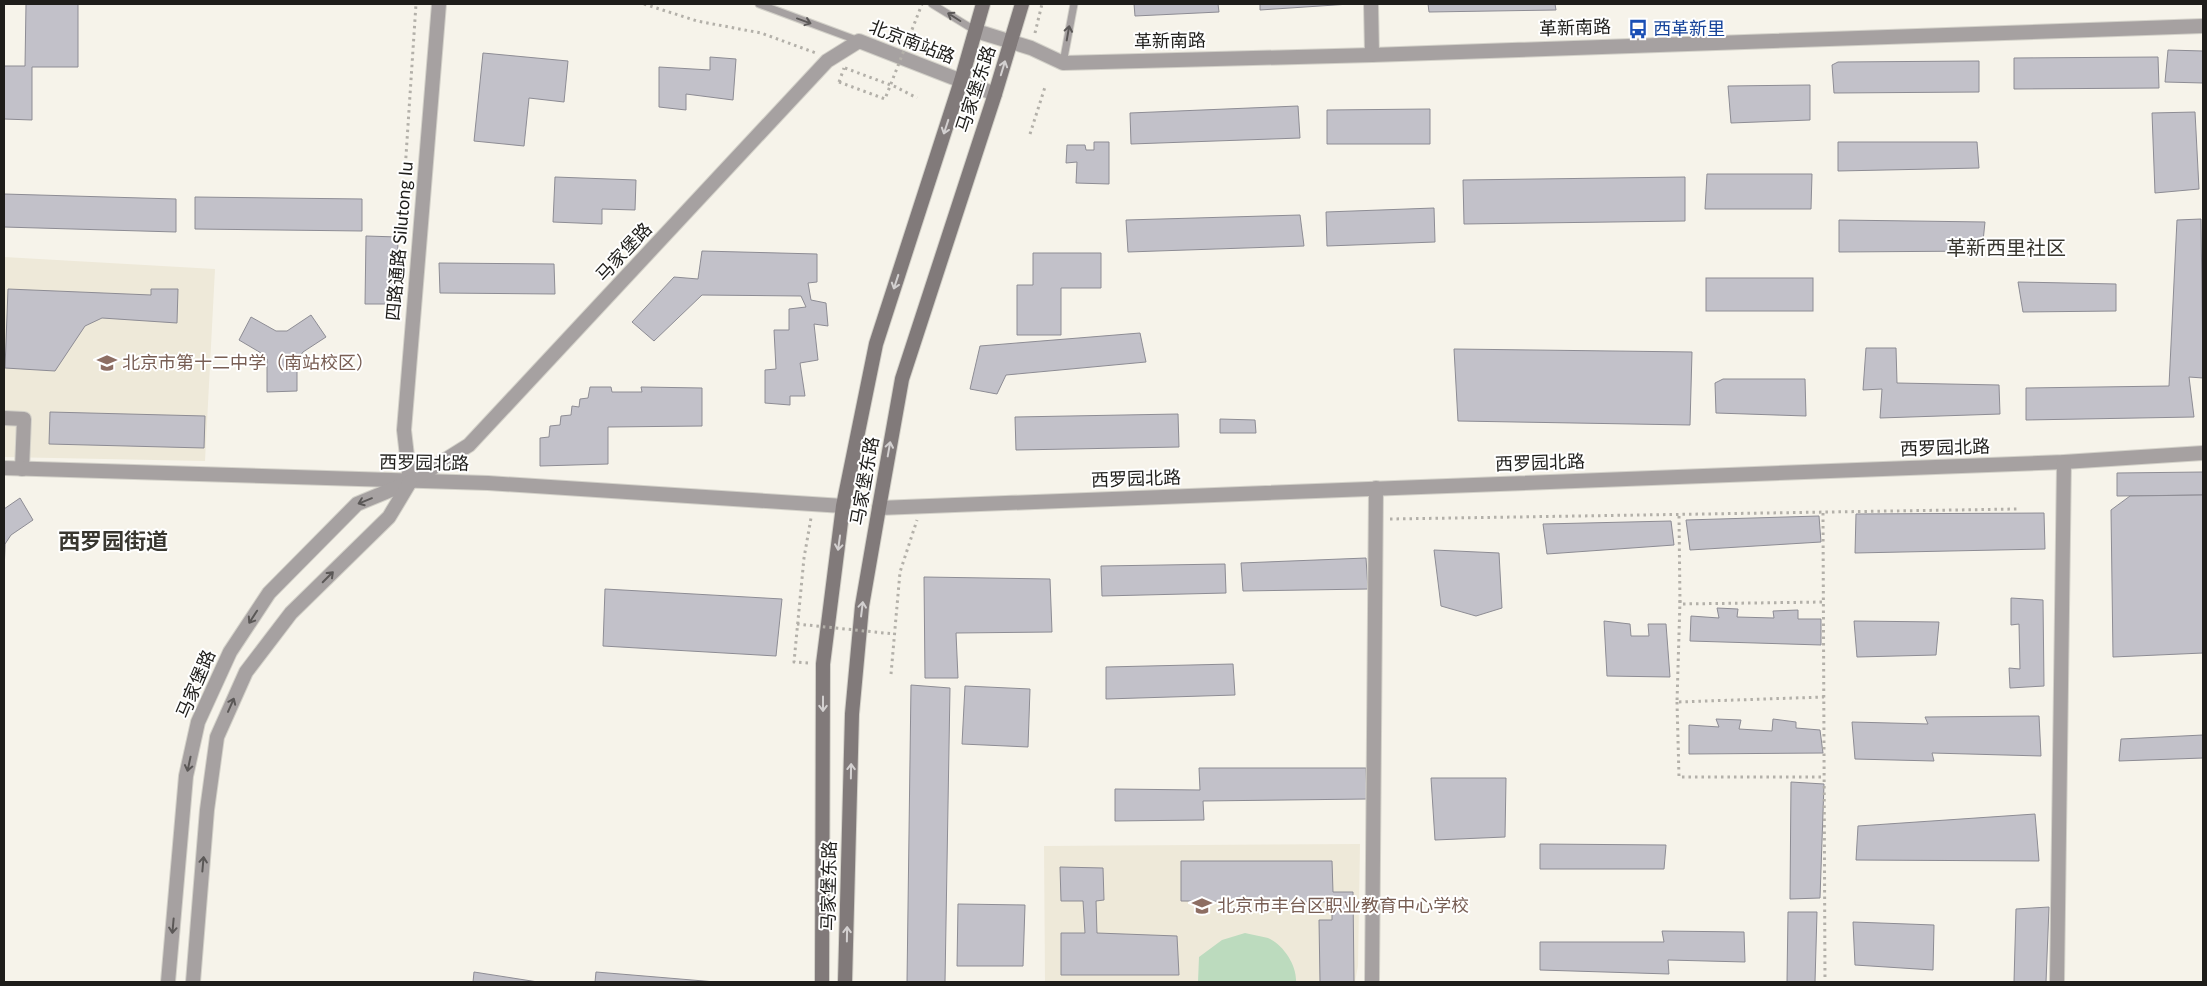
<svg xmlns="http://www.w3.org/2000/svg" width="2207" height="986" viewBox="0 0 2207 986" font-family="Lato,'Noto Sans SC',sans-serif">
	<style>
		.built { fill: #eee9d9 }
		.pitch { fill: #bcdbbe }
		.building { fill: #c2c1c9; stroke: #8d8c94 }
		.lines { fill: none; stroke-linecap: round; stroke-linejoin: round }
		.service-casing { stroke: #d3d1c9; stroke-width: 9 }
		.minor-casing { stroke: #d3d1c9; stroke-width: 16 }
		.tertiary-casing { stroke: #d3d1c9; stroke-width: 16 }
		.secondary-casing { stroke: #d3d1c9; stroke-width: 16 }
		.path { stroke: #b3b0a9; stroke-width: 3; stroke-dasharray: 2.5 4; stroke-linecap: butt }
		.service { stroke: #a6a1a1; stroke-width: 7 }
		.minor { stroke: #a6a1a1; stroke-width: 14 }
		.tertiary { stroke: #a6a1a1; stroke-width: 14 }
		.secondary { stroke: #817a7a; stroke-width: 14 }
		.path-bridge { stroke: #b3b0a9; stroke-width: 3; stroke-dasharray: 2.5 4; stroke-linecap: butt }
		.oneway { stroke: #5b5857 }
		.oneway2 { stroke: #d3d0d0 }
		.labels { text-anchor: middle; stroke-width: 4; stroke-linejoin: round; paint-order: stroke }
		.street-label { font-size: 18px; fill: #1e1d1a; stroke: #fff }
		.transit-label { font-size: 18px; fill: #164399; stroke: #fff; text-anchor: start }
		.education-label { font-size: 18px; fill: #785e54; stroke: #fff; text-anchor: start }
		.quarter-label { font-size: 20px; fill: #393730; stroke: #fff }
		.district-label { font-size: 22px; font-weight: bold; fill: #393730; stroke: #fff }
	</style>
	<rect width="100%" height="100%" fill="#f6f3ea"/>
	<g class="built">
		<path d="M4,257l211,12 -10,192 -201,-4z"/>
		<path d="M1360,844l-2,122 -3,16h-310l-1,-136z"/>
	</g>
	<path class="pitch" d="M1245,933c7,2 16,3 23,5 16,7 29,28 28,44h-98l1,-25 23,-17z"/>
	<g class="building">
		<path d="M26,4h52v63h-46v53l-28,-1v-53h21z"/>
		<path d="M1134,4h84l1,8 -84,4z"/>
		<path d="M1260,4h90l-90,6z"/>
		<path d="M1428,4h127l1,6 -127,2z"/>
		<path d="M2168,50l35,1v32l-38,-1z"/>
		<path d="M483,53l85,8 -4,41 -35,-4 -5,48 -50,-5z"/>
		<path d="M710,57l26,2 -3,41 -47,-6v16l-27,-3v-40l51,3z"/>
		<path d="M2158,57l1,31 -145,1v-31z"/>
		<path d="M1979,61v31l-145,1 -2,-28 6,-3z"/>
		<path d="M1810,85v35l-79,3 -3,-37z"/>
		<path d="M1298,106l2,32 -169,6 -1,-31z"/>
		<path d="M1430,109v35h-103v-34z"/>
		<path d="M2195,112l4,77 -44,4 -3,-80z"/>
		<path d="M1094,142h15v42l-33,-1 1,-21 -11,1 1,-18h18l1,5h8z"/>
		<path d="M1838,142h139l2,26 -141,3z"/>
		<path d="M1707,174h105l-1,35h-106z"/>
		<path d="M555,177l81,3 -1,30 -33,-1v15l-49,-2z"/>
		<path d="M1685,177v44l-221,3 -1,-44z"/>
		<path d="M4,194l172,5v33l-172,-5z"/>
		<path d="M195,197l167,2v32l-167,-2z"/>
		<path d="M1434,208l1,34 -108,4 -1,-34z"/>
		<path d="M1300,215l4,31 -176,6 -2,-32z"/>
		<path d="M2201,219l2,159 -14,-1 5,40 -168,3v-32l143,-2 8,-166z"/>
		<path d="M1839,220l146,2 -3,29 -143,1z"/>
		<path d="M366,236l32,1 -1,67h-32z"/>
		<path d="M702,251l115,3v28l-9,1 3,17 15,3 2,23 -14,-2 4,36 -18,3 5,33h-15v9l-25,-2v-33l11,-1 -2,-39h15v-21l17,-2 -5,-11 -99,-1 -48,46 -22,-19 42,-45 24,2z"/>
		<path d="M1033,253h68v35h-40v47h-44v-50h16z"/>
		<path d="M439,263l115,1 1,30 -115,-1z"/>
		<rect x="1706" y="278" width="107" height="33"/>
		<path d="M2018,282l98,2v27l-93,1z"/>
		<path d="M8,289l143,6v-6h27l-1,34 -75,-5 -17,8 -30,45 -50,-3z"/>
		<path d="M311,315l15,22 -23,15 -6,8v31l-30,1v-33l-6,-6 -22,-13 12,-23 25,14h11z"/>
		<path d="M1140,333l6,29 -140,13 -9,19 -27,-5 10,-43z"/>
		<path d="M1866,348h30l1,35 102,2 1,29 -120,4 2,-29 -19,1z"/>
		<path d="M1454,349l238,3 -2,73 -232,-4z"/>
		<path d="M1723,379h82l1,37 -90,-3 -1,-30z"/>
		<path d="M590,387h21l1,5h30l-1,-5 61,1v38l-94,1v37l-68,2v-28l9,-1 1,-11 10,-1 1,-9 10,-1 1,-9 7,1 1,-8 8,-1z"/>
		<path d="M50,412l155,4 -1,32 -155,-4z"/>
		<path d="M1178,414l1,33 -163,3 -1,-33z"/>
		<path d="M1220,419l35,1 1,13h-36z"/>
		<path d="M2203,472v23l-86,1v-23z"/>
		<path d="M2203,495v158l-90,4 -2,-147 19,-14z"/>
		<path d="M20,498l13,22 -22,15 -6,9 -1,31v-66z"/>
		<path d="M2044,513l1,36 -190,4 1,-39z"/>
		<path d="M1819,516l2,26 -131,8 -4,-30z"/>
		<path d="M1671,521l3,24 -127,9 -4,-30z"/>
		<path d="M1434,550l65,3 3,55 -26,8 -35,-10z"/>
		<path d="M1366,558l2,31 -125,2 -2,-28z"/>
		<path d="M1225,564l1,29 -124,3 -1,-30z"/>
		<path d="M924,577l126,2 2,53 -96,1 2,45h-33z"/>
		<path d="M605,589l177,10 -6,57 -173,-10z"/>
		<path d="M2011,598l32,2 1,86 -34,2 -1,-20 11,1 -1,-45 -8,1z"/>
		<path d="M1717,608l21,1 -1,8 37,1 -1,-7 25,-1v9h23v26l-131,-4 1,-25 28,2z"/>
		<path d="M1604,621l26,3 1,12h18l-1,-12h18l4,53 -63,-1z"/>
		<path d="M1854,621l85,1 -3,33 -79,2z"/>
		<path d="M1233,664l2,31 -129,4v-32z"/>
		<path d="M911,685l39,3 -5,294h-38z"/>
		<path d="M965,686l65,3 -2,58 -66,-3z"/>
		<path d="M2039,716l2,40 -109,-3 2,8 -79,-2 -3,-37 76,2 -3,-7z"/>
		<path d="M1716,719l25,1 -2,9 33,2 1,-12 23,3v6l24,2 3,23 -134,1v-29l30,2z"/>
		<path d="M2203,735v23l-84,3 2,-22z"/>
		<path d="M1199,768h167l1,31 -164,2 1,19 -89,1v-32l85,1z"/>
		<path d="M1431,778h75l-1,59 -70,3z"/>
		<path d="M1791,782l33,2 -4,114 -30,1z"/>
		<path d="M2035,814l4,47 -183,-1 2,-34z"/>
		<path d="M1540,844l126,1 -2,24h-124z"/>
		<path d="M1181,861h151l1,31h20l1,90h-34l-1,-62h13v-18l-151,-1z"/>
		<path d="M1060,867l43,1 1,32 -8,1 1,32 80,3 2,39h-118v-42h24l-2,-32h-22z"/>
		<path d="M958,904l67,1 -2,61h-66z"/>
		<path d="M2049,907l-3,75h-32l2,-73z"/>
		<path d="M1788,912h29l-2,70h-28z"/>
		<path d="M1853,922l81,3 -1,45 -78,-5z"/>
		<path d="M1662,931l82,1 1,30 -77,-2 1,14 -129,-4v-28h124z"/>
		<path d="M474,972l64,10h-65z"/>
		<path d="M596,972l120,10h-121z"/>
	</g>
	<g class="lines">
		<defs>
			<g id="service">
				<path d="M759,4l100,37"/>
				<path d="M932,4l44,27"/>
				<path d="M1063,63l11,-59"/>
			</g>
			<g id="minor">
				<path d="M1371,4l1,51"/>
				<path d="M4,418l20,1 -2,50"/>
				<path d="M4,468l484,15 355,23"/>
				<path d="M410,482l-6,-52 35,-426"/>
				<path d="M879,508l1185,-46 139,-9"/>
				<path d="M1372,982l4,-494"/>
				<path d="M2057,982l7,-520"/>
			</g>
			<g id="tertiary">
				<path d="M976,31l55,17 32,15 309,-8 831,-29"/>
				<path d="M168,982l18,-206 12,-54 32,-70 39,-59 88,-89 53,-22 59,-37 358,-384 32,-20 136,53"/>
				<path d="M193,982l14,-172 10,-73 29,-65 45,-59 98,-96 21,-35"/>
			</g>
			<g id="secondary">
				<path d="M822,982l1,-318 20,-158 33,-162 85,-263 22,-77"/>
				<path d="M845,982l7,-268 10,-108 17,-98 23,-129 93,-285 27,-90"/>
			</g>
		</defs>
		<use href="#service" class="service-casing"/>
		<use href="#minor" class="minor-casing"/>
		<use href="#tertiary" class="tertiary-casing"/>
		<use href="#secondary" class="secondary-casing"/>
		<g class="path">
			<path d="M644,4l53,17 64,12 55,20"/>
			<path d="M1035,33l7,-29"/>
			<path d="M845,68l51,19 21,11"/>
			<path d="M839,82l5,-14"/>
			<path d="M1030,134l15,-47"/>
			<path d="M405,171l11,-167"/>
			<path d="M1823,513l2,469"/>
			<path d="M1679,516l1,88 144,-2"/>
			<path d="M1390,519l627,-10"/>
			<path d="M1680,600l-3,102 147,-5"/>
			<path d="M808,663l-14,-1 10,-104 7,-40"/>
			<path d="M891,674l9,-102 17,-52"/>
			<path d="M1677,702l2,75h145"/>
		</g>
		<use href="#service" class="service"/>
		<use href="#minor" class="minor"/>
		<use href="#tertiary" class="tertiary"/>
		<use href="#secondary" class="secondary"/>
		<g class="path-bridge">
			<path d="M839,82l46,17 37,-95"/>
			<path d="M797,624l97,10"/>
		</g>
	</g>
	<defs><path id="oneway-shaft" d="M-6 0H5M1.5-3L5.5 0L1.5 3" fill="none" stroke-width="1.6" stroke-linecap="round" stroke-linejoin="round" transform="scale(1.25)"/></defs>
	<g class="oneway">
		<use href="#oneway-shaft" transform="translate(954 17) rotate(-148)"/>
		<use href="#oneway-shaft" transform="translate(804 21) rotate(20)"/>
		<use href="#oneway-shaft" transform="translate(1068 33) rotate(-80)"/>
		<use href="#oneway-shaft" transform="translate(365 501) rotate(158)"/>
		<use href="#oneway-shaft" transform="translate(328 577) rotate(-45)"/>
		<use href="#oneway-shaft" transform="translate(253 617) rotate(123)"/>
		<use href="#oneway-shaft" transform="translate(231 705) rotate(-66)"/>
		<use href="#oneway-shaft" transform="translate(189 764) rotate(102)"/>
		<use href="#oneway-shaft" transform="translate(203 864) rotate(-85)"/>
		<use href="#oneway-shaft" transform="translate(173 926) rotate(95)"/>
	</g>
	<g class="oneway2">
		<use href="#oneway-shaft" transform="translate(1003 68) rotate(-73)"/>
		<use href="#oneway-shaft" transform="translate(946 127) rotate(108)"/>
		<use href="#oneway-shaft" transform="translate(896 282) rotate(108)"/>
		<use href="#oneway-shaft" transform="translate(889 449) rotate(-80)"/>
		<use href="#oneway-shaft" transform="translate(839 543) rotate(98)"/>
		<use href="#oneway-shaft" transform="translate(862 609) rotate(-83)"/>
		<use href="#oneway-shaft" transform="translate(823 704) rotate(90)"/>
		<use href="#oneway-shaft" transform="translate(851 771) rotate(-89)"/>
		<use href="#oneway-shaft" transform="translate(847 934) rotate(-89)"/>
	</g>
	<defs>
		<symbol id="bus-bare" viewBox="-9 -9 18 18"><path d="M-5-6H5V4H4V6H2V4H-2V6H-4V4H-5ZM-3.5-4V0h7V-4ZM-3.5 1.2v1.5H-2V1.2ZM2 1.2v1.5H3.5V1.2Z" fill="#1a4fb4" stroke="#fff" stroke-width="2.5" paint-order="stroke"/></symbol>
		<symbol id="school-bare" viewBox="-9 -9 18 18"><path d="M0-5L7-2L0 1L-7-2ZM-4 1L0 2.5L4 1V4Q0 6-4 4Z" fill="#8d6e63" stroke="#fff" stroke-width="2.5" paint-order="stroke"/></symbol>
	</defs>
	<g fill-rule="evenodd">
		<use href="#bus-bare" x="1624" y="15" width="28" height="28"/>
		<use href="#school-bare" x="93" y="349" width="28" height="28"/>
		<use href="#school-bare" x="1188" y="892" width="28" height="28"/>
	</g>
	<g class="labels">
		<g class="street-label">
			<text transform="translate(1575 28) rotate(-2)" y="6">革新南路</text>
			<text transform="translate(1170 41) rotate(-1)" y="6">革新南路</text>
			<text transform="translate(912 42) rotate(21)" y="6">北京南站路</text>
			<text transform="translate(976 89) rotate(-72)" y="6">马家堡东路</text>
			<text transform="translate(400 241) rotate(-85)" y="6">四路通路 Silutong lu</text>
			<text transform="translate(624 252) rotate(-47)" y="6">马家堡路</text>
			<text transform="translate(1945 448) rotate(-2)" y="6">西罗园北路</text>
			<text transform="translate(424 463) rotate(1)" y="6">西罗园北路</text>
			<text transform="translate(1540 463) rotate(-2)" y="6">西罗园北路</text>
			<text transform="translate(1136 479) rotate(-2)" y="6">西罗园北路</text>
			<text transform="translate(865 481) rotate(-80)" y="6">马家堡东路</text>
			<text transform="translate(196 684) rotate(-67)" y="6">马家堡路</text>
			<text transform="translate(829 886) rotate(-89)" y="6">马家堡东路</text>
		</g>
		<g class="transit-label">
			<text x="1653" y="35">西革新里</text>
		</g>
		<g class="education-label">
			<text x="122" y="369">北京市第十二中学（南站校区）</text>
			<text x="1217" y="912">北京市丰台区职业教育中心学校</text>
		</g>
		<g class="quarter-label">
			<text x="2006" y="255">革新西里社区</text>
		</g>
		<g class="district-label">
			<text x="113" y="549">西罗园街道</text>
		</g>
	</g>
	<rect width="2207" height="986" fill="none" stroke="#1e1d1a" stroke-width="10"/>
</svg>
